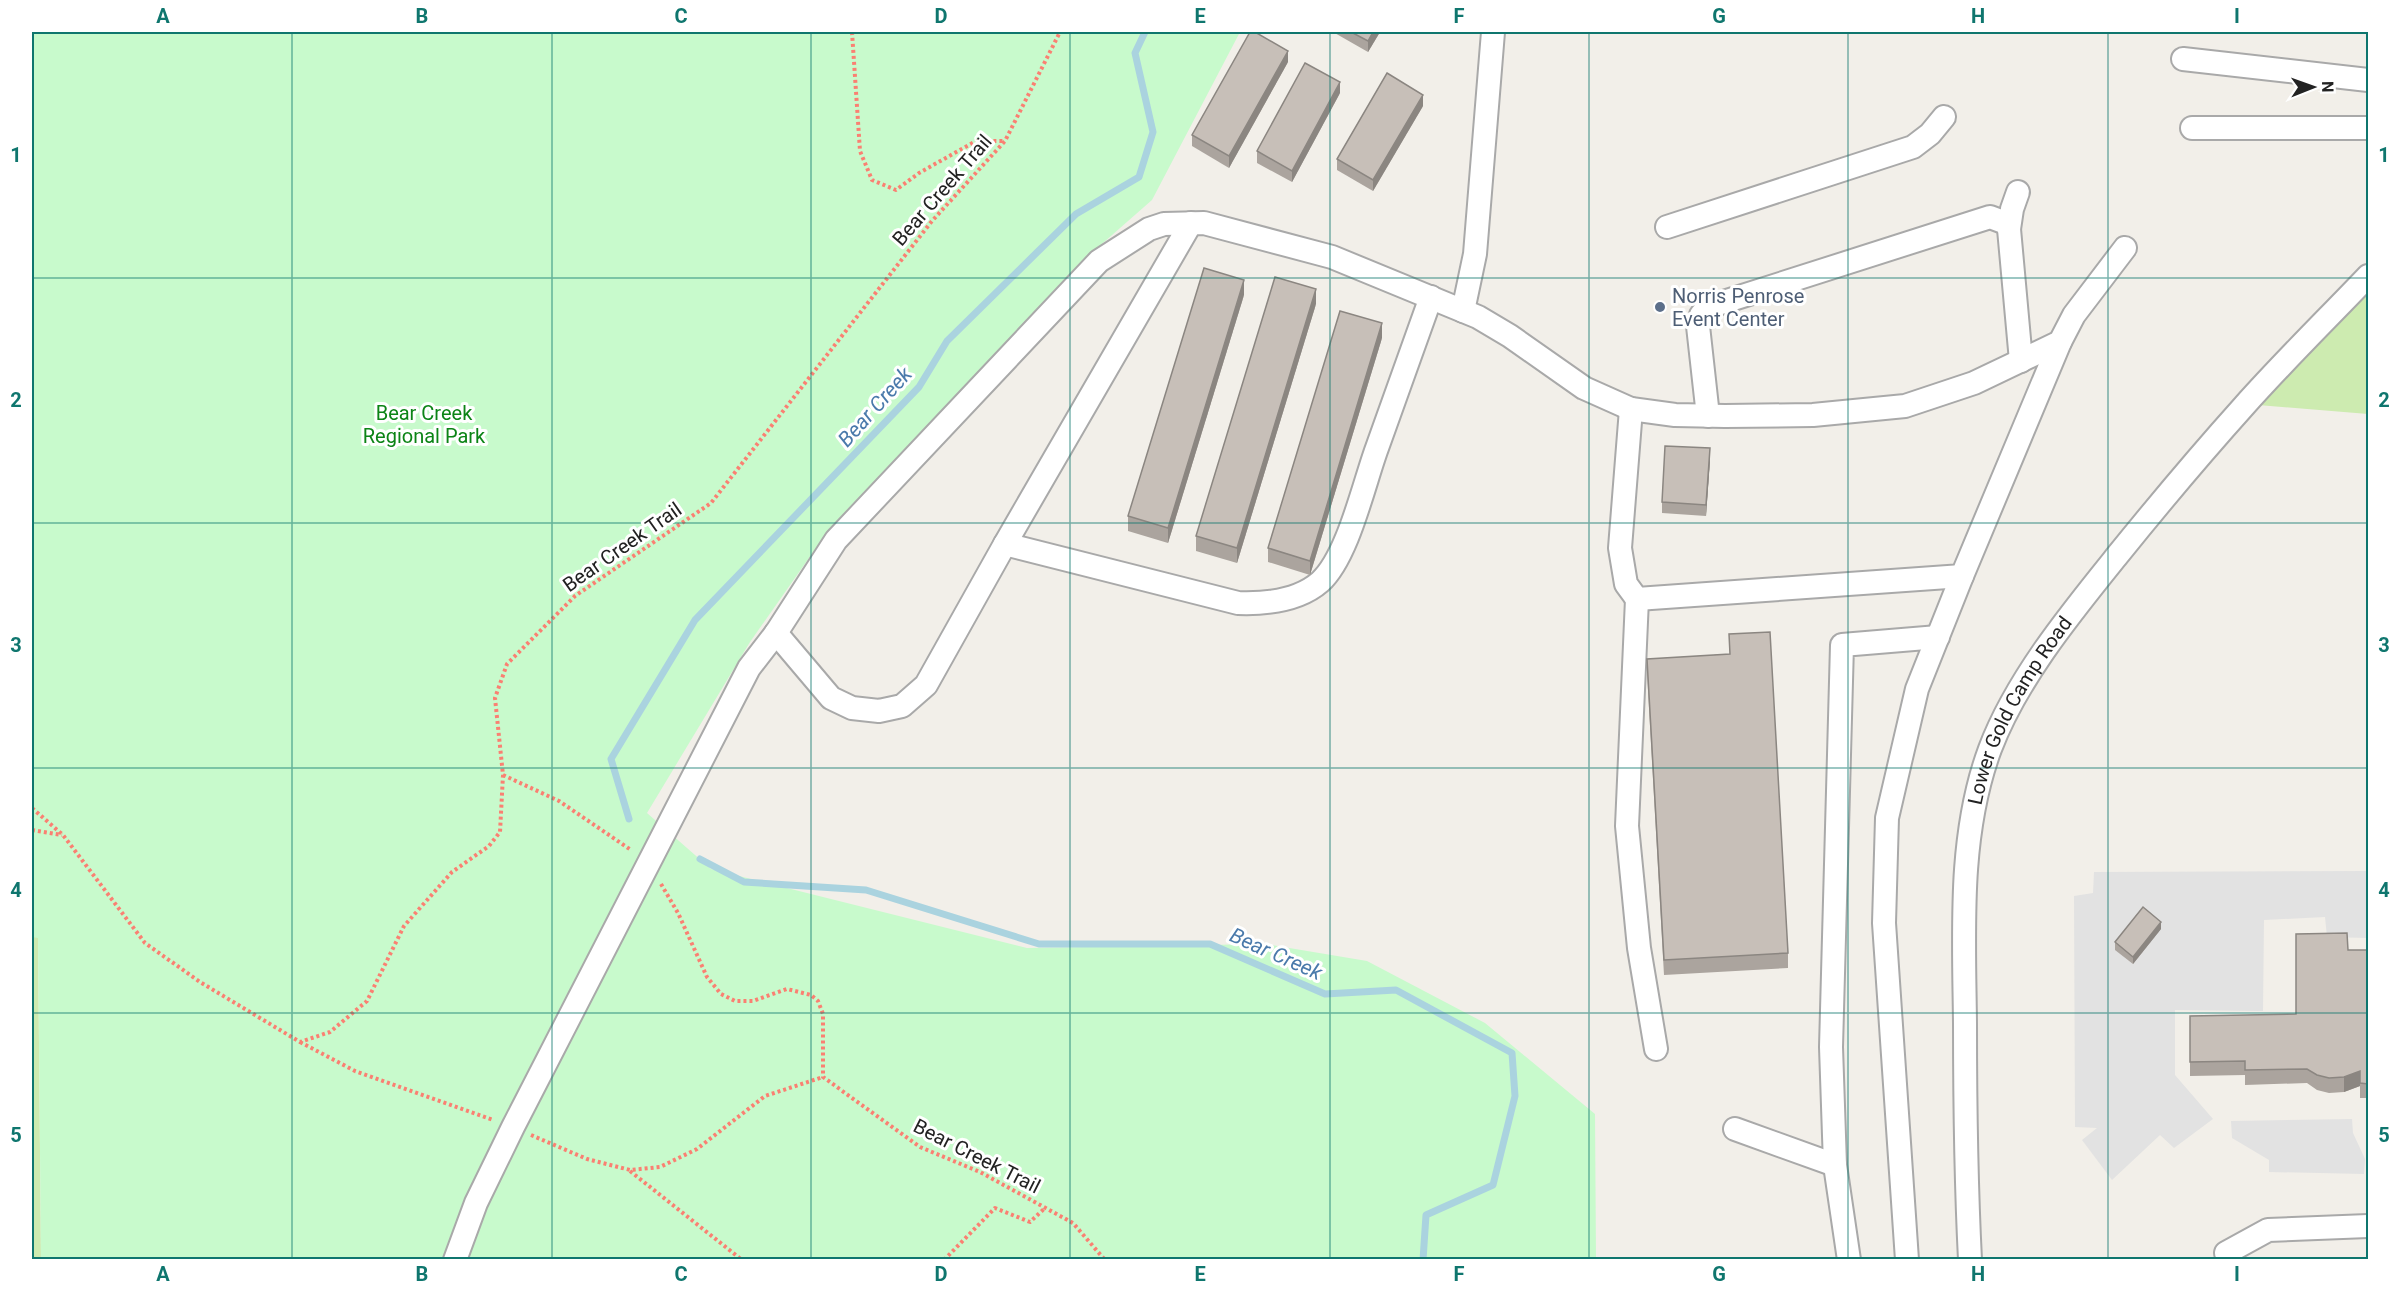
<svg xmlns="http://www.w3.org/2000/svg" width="2400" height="1291" viewBox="0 0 2400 1291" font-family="Roboto,sans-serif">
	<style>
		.grass { fill: #cdebb0 }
		.park { fill: #c8facc }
		.parking { fill: #e2e2e2 }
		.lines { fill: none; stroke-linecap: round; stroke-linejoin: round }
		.stream { stroke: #aad3df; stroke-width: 7 }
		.minor-casing { stroke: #a9a9a9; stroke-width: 26 }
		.path { stroke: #fa8072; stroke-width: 4; stroke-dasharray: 3 3; stroke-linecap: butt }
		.minor { stroke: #fff; stroke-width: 22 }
		.wall { fill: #aba49e }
		.shaded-wall { fill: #8b8681 }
		.building { fill: #c7bfb8; stroke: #8b8681; stroke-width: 1.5 }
		.grid { fill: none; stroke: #0f766e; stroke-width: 1.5; stroke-opacity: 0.55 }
		.service-dot { fill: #5c6f8a; stroke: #fff; stroke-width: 2 }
		.labels { text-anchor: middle; stroke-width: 6; stroke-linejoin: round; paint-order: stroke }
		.street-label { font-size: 20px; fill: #222; stroke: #fff }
		.service-label { font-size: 20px; fill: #4e5e75; stroke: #fff; text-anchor: start }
		.park-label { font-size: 20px; fill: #0c8416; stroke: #fff }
		.water-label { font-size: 21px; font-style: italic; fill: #4a7aab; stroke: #fff }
		.neatline { fill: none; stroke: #0f766e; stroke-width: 2 }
		.grid-label { font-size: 20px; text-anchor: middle; font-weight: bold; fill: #0f766e }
	</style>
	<rect width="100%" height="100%" fill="#f2efe9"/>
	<g class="grass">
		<path d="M2368,276v138l-122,-10z"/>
		<path d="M32,937h6l3,323 -9,-1z"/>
	</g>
	<path class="park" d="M32,32h1208l-88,168 -73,64 -249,264 -80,114 -103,171 64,56 316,79 238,-4 102,17 118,62 110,91 1,145h-1555l-3,-321 -6,-1z"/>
	<g class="parking">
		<path d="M2368,871v67l-41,-1 -2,-20 -61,3 -1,91 -88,-1v65l38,44 -39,29 -14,-13 -48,45 -30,-40 15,-12 -22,-1 -1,-231 19,-3 1,-21z"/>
		<path d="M2352,1119l1,14 12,26 -1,15 -95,-2v-12l-37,-22 -1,-17z"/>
	</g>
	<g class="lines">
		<g class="stream">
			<path d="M629,819l-18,-60 84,-139 224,-233 28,-46 129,-127 63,-37 14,-45 -18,-79 10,-21"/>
			<path d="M700,859l44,23 122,8 173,54h171l115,50 71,-4 116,63 3,43 -22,89 -67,30 -3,45"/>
		</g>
		<defs>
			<g id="minor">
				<path d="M2183,59l185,21"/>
				<path d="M2192,128h176"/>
				<path d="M1191,223l-186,321 233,59c28,1 60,-2 82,-21 28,-25 44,-99 57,-134 18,-51 36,-101 54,-151"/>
				<path d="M1667,227l246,-80 17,-13 14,-17"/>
				<path d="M2009,229l3,-20 6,-17"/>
				<path d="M1463,311l12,-57 18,-222"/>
				<path d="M1631,409l-11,139 6,36 11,15 325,-23 98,-234"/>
				<path d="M1708,416l-10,-90 3,-11 7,-8 282,-90 16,6 3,6 12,132"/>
				<path d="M1637,599l-10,227 12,122 17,101"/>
				<path d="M776,633l55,65 21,10 27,3 23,-5 24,-21 79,-141"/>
				<path d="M1735,1129l100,36"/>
				<path d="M2226,1253l42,-23 100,-4"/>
				<path d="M455,1260l21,-57 37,-76 236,-459 27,-35 60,-93 263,-279 50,-32 15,-5 40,-1 128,34 146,60 32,19 74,52 47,21 44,6 50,1 88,-1 92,-9 69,-23 86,-41 14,-27 51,-67"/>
				<path d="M1849,1260l-14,-95 -4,-118 11,-402 96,-8"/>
				<path d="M1907,1260l-23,-337 3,-105 30,-129 45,-113"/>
				<path id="s1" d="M1970,1260c-4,-79 -5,-158 -5,-237 -1,-91 -7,-188 25,-274 26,-69 80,-135 126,-192 42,-52 84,-102 128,-151 40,-45 83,-87 124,-130"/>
			</g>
		</defs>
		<use href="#minor" class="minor-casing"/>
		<g class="path">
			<path d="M852,32l8,119 12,29 24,10 23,-17 57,-32h28"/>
			<path d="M503,775l56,26 72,49"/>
			<path d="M32,808l31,27 82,108 55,39 100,60 30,-10 37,-31 37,-75 48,-54 37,-26 11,-14 3,-57 -8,-77 12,-34 68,-68 136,-93 221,-282 73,-80 55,-109"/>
			<path d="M32,830l30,5"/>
			<path d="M661,884l17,29 29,64 14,17 14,7h18l34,-12 24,6 7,6 5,13v63l97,70 60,25 93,51 32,37"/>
			<path d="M300,1042l55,29 138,49"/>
			<path d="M531,1135l56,24 43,11 30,-3 37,-18 68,-53 58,-19"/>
			<path d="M630,1171l112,89"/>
			<path d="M944,1260l51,-52 35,14 15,-14"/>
		</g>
		<use href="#minor" class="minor"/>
	</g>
	<g class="wall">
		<path d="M1333,32h47l-12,20z"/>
		<path d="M1288,62l-59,106 -37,-22v-11z"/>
		<path d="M1340,93l-48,89 -35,-19v-12z"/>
		<path d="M1423,106l-50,85 -36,-21v-11z"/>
		<path d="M1244,295l-76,248 -40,-12v-15z"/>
		<path d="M1316,304l-79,259 -41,-12v-15z"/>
		<path d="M1382,338l-72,237 -42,-13v-14z"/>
		<path d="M1710,460l-4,56 -44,-3v-11z"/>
		<path d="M1729,634l59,319v15l-124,7 -17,-302v-14l83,-5z"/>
		<path d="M2161,929l-28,35 -18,-14v-8z"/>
		<path d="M2348,950h20v148h-8v-12l-16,6 -15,1 -12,-3 -10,-7 -62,2v-10l-55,1v-60l106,-2z"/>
	</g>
	<g class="shaded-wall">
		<path d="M1373,32h7l-12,20v-11z"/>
		<path d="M1288,51v11l-59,106v-12z"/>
		<path d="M1340,82v11l-48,89v-11z"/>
		<path d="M1423,95v11l-50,85v-11z"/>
		<path d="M1244,280v15l-76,248v-15z"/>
		<path d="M1316,289v15l-79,259v-15z"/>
		<path d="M1382,323v15l-72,237v-14z"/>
		<path d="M1710,448v12l-4,56v-11z"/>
		<path d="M2161,922v7l-28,35v-7z"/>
		<path d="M2360,1071v15l-16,6v-15z"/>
	</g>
	<g class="building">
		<path d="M1250,32h5l33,19 -59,105 -37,-21z"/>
		<path d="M1351,32h22l-5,9z"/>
		<path d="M1305,63l35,19 -48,89 -35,-20z"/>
		<path d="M1387,73l36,22 -50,85 -36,-21z"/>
		<path d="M1204,268l40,12 -76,248 -40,-12z"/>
		<path d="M1275,277l41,12 -79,259 -41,-12z"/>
		<path d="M1340,311l42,12 -72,238 -42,-13z"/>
		<path d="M1665,446l45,2 -4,57 -44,-3z"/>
		<path d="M1770,632l18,321 -124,7 -17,-301 83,-5 -1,-20z"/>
		<path d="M2143,907l18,15 -28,35 -18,-15z"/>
		<path d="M2347,933l1,17h20v134l-8,-1v-12l-16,6 -15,1 -12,-3 -10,-6 -62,1v-9l-55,1v-46l106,-2v-80z"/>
	</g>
	<path class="grid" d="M292,32v1228M552,32v1228M811,32v1228M1070,32v1228M1330,32v1228M1589,32v1228M1848,32v1228M2108,32v1228M32,278h2336M32,523h2336M32,768h2336M32,1013h2336"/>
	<circle class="service-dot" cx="1660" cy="307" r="6"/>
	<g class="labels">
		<g class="street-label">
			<text transform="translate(942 190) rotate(-49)" y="7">Bear Creek Trail</text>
			<text transform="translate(622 547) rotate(-35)" y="7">Bear Creek Trail</text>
			<text dy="7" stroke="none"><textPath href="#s1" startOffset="561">Lower Gold Camp Road</textPath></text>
			<text transform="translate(977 1156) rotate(27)" y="7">Bear Creek Trail</text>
		</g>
		<g class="service-label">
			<text x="1672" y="303">Norris Penrose<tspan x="1672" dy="23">Event Center</tspan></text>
		</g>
		<g class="park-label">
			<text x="424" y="420">Bear Creek<tspan x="424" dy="23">Regional Park</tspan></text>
		</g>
		<g class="water-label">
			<text transform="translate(875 407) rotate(-48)" y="7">Bear Creek</text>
			<text transform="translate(1276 954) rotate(24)" y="7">Bear Creek</text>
		</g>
	</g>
	<rect width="2400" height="1291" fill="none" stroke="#ffffff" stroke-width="66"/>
	<g transform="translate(2313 87) rotate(89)" stroke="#ffffff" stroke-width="4.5" paint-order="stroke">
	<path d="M0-4.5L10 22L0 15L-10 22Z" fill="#222222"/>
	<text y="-9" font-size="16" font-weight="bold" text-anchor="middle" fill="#222222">N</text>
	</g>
	<rect x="33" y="33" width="2334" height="1225" class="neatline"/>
	<g class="grid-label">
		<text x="163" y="23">A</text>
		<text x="422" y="23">B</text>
		<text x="681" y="23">C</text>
		<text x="941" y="23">D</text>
		<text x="1200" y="23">E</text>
		<text x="1459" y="23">F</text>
		<text x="1719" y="23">G</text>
		<text x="1978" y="23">H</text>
		<text x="2237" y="23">I</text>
		<text x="16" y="162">1</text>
		<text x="2384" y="162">1</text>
		<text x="16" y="407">2</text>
		<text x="2384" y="407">2</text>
		<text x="16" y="652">3</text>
		<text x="2384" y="652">3</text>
		<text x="16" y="897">4</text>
		<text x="2384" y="897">4</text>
		<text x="16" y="1142">5</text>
		<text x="2384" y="1142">5</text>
		<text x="163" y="1281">A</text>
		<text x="422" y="1281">B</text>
		<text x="681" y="1281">C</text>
		<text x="941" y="1281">D</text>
		<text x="1200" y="1281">E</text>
		<text x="1459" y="1281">F</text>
		<text x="1719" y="1281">G</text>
		<text x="1978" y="1281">H</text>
		<text x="2237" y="1281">I</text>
	</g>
</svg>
